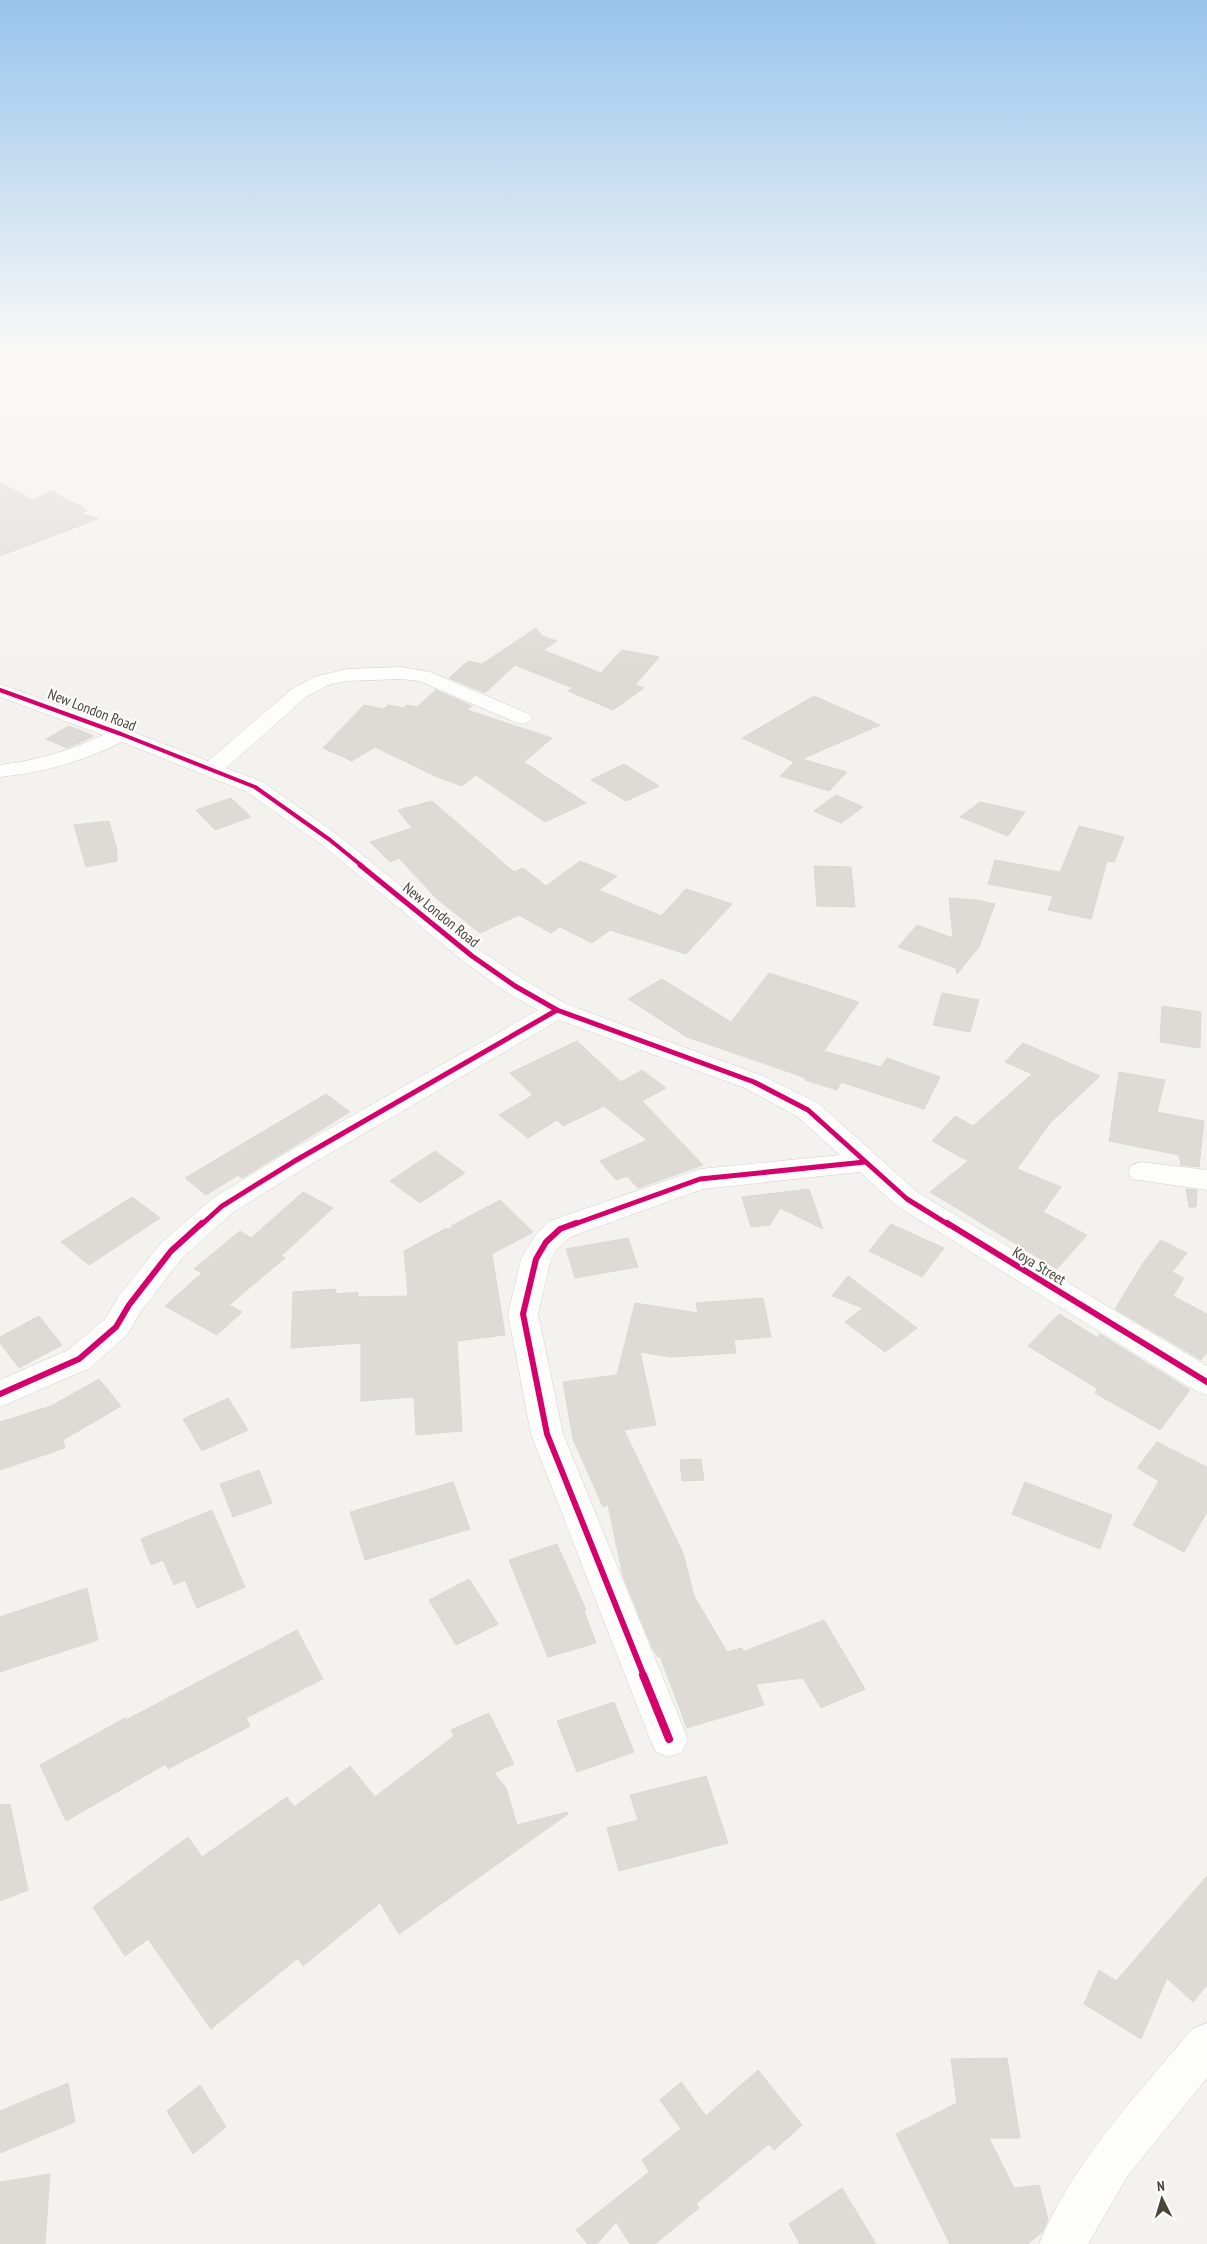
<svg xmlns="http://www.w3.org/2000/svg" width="1207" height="2244" viewBox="0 0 1207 2244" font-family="'PT Sans Narrow',sans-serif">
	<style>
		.building { fill: #dedbd6; stroke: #dcd9d4 }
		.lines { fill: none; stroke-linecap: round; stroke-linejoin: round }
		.street-casing { stroke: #d2d0cb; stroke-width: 1 }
		.street { fill: #fdfdfc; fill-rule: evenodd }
		.cycleway-far3-casing { stroke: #fff; stroke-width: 6 }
		.cycleway-far2-casing { stroke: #fff; stroke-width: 8 }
		.cycleway-far1-casing { stroke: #fff; stroke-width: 9 }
		.cycleway-casing { stroke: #fff; stroke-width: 11 }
		.cycleway-far3 { stroke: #d6006c; stroke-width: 4 }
		.cycleway-far2 { stroke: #d6006c; stroke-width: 5 }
		.cycleway-far1 { stroke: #d6006c; stroke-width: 6 }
		.cycleway { stroke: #d6006c; stroke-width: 8 }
		.labels { text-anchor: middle; stroke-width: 4; stroke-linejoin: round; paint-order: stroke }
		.street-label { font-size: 15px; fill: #4b4439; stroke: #fff }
	</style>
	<rect width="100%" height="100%" fill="#f4f2ee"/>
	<g class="building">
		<path d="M0,482l32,18 20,-9 35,19 -5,3 16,6 -98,37z"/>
		<path d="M536,628l6,8 15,5 -14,9 58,23 21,-23 37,7 -24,28 9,3 -31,22 -45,-19 5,-3 -58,-23 -30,28 -36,-15 19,-17 14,3z"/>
		<path d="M436,690l36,16 -5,4 85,28 -28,24 62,41 -41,19 -69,-47 -14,11 -25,-9 -62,-30 -23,14 -29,-13 41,-43 20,4 4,-4 16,3 3,-3 10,2z"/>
		<path d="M814,696l66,29 -78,34 45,13 -18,19 -49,-15 14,-14 -52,-24z"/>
		<path d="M69,726l25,10 -27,12 -21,-9z"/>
		<path d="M624,764l35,22 -33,15 -35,-21z"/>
		<path d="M836,795l27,12 -22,16 -27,-12z"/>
		<path d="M231,798l20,19 -36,13 -19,-20z"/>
		<path d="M432,801l82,71 9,-4 23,18 34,-25 37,15 -18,14 62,26 25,-27 46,15 -46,50 -76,-24 -18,13 -32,-16 -9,6 -32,-18 -39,18 -43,-34 -38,-41 -9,4 -20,-20 42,-14 -14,-18z"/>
		<path d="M980,802l45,10 -17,24 -48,-19z"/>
		<path d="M109,821l8,29v11l-31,6 -12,-42z"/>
		<path d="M1079,826l45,11 -10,25 -7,-1 -16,58 -43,-9 5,-14 -65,-12 7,-24 65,12z"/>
		<path d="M814,866l37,1 4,40 -38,-1z"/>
		<path d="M949,898l27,2 19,4 -16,43 -22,27 -1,-6 -58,-21 19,-22 36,13z"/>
		<path d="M769,973l90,29 -35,49 57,16 6,-9 53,19 -16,32 -83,-27 -4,8 -32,-10 1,-2 -119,-41 -59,-38 34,-20 69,43z"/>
		<path d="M942,993l37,7 -9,32 -37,-7z"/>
		<path d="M1162,1006l39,6 -1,36 -40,-6z"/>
		<path d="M577,1041l44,41 21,-12 24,18 -24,13 61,64 -65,23 -11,-12 -11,4 -16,-19 47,-21 -43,-34 -41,20 -6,-6 -29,18 -29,-23 34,-20 -23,-22z"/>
		<path d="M1023,1043l77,33 -50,47 -33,46 44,18 -18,25 44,23 -30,34 -127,-77 38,-31 -36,-20 23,-25 18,10 59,-52 -27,-12z"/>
		<path d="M1119,1072l46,8 -8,32 47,9 -5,46 -18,-2 -2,-10 -70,-14z"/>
		<path d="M326,1094l24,18 -108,66 -4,-3 -32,20 -21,-17z"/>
		<path d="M435,1151l30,22 -45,30 -30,-22z"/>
		<path d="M809,1189l14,40 -43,-21 -10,17 -19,2 -9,-30z"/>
		<path d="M1186,1189l11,1 -1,17h-7z"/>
		<path d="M303,1192l30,16 -52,48 4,2 -56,47 13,7 -25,23 -52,-29 37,-33 -8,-4 46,-38 11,7z"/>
		<path d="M132,1197l28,21 -71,47 -28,-23z"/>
		<path d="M500,1200l33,32 -41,22 13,81 -48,6 5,90 -46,4 -2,-38 -53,4v-58l-70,5 2,-56 43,-3v5l22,-2v5l50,-1 -4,-45 41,-22 8,-1 -2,-2z"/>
		<path d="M891,1224l53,24 -22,29 -53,-26z"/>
		<path d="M628,1238l10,29 -63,11 -9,-29z"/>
		<path d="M1161,1240l26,13 -15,19 12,6 -11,18 34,18v38l-6,8 -86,-51 28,-46z"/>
		<path d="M848,1276l29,22 40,30 -32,24 -40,-30 18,-14 -31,-12z"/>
		<path d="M763,1298l8,39 -37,3 2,13 -65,4 -31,-5 16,73 -32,5 59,123 11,43 33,56 15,-4 1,4 81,-32 41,69 -44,19 -18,-30 -47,6 8,21 -77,23 -27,-72 -2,1 -6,-10 -29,-71 -15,-71 -5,2 -30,-68 -10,-57 54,-7 18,-72 63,10 -2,-10z"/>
		<path d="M1059,1314l39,24 2,-4 90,56 -30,40 -65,-37 3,-4 -70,-43z"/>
		<path d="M39,1316l23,29 -43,23 -19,-25v-6z"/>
		<path d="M99,1379l22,27 -58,34 2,8 -65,22v-48l51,-16z"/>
		<path d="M228,1398l20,32 -46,21 -19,-32z"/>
		<path d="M1157,1442l50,25v45l-23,40 -51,-27 26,-44 -22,-13z"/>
		<path d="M701,1459l3,21 -22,1 -2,-21z"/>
		<path d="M259,1470l13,33 -39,14 -13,-33z"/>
		<path d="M453,1482l17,47 -105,31 -15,-48z"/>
		<path d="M1025,1482l87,33 -12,34 -88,-35z"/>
		<path d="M212,1510l33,77 -48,21 -12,-28 -11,5 -11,-25 -12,5 -10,-26z"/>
		<path d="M557,1544l29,66 -2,1 12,32 -48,14 -39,-97z"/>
		<path d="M469,1579l29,45 -42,21 -27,-45z"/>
		<path d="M87,1588l11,52 -98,32v-55z"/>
		<path d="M297,1630l26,49 -77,39 4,8 -82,43 -2,-5 -100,57 -26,-56 85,-47 1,2z"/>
		<path d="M614,1702l20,50 -57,20 -20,-51z"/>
		<path d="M489,1713l25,51 -20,9 12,15 11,37 50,-13 1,2 -169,120 -19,-31 -77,63 -5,-8 -87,71 -63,-90 -23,17 -32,-49 95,-70 14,20 85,-60 7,10 56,-41 25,31 79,-61 -3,-6z"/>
		<path d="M706,1776l22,67 -109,28 -12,-43 31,-8 -8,-25z"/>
		<path d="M10,1804l18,86 -28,11v-96z"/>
		<path d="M1207,1876v109l-14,17 -26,-24 -26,61 -57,-35 15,-34 17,11z"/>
		<path d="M1007,2058l13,80h-31l25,50 25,-3 9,34 -5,12 -15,13h-78l-54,-110 61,-31 -6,-44z"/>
		<path d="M758,2070l44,55 -28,25 -5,-6 -73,60 3,4 -44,36h-25l-14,-22 -19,22h-9l-12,-14 73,-58 -7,-12 39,-31 -21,-29 21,-18 25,34z"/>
		<path d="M68,2083l7,39 -75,31v-42z"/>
		<path d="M200,2085l26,42 -33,27 -26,-43z"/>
		<path d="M50,2174l-5,70h-45v-62z"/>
		<path d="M842,2188l34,56h-76l-11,-20z"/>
	</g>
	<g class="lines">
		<defs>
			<g id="street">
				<path d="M401,667l29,5 99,42 3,4 -3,4 -7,2 -7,-2 -96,-41 -18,-2 -54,2 -19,4 -22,12 -80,71 37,14 75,53 143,116 43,29 42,24 197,72 55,27 99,89 290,174v29l-11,-4 -299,-185 -37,-34 -157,17 -133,48 -14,13 -5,9 -13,55 25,120 125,305 -6,13 -13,5 -13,-5 -6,-13 -119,-305 -23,-120 13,-55 15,-25 14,-13 150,-52 140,-14 -42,-38 -53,-29 -186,-68 -256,149 -71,44 -51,46 -41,54 -13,22 -37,33 -90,39v-27l68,-30 37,-31 13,-22 43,-54 51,-44 71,-44 255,-145 -32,-18 -43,-31 -141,-116 -75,-53 -125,-50c-41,20 -77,30 -122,35v-12c38,-5 69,-14 103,-30l-103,-38v-13l128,46 80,31 84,-72 22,-12 33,-8z"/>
				<path d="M1142,1162l65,8v20l-75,-11 -4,-7 4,-7z"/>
				<path d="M1207,2023v55l-80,99 -39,67h-49c33,-81 97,-148 153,-215z"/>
			</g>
		</defs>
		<use href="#street" class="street-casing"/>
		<use href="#street" class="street"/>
		<defs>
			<path id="cycleway-far3" d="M0,690l121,44 134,53 75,53 32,26"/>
			<g id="cycleway-far2">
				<path d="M360,865l112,91 43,30 42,24 197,72 54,28 99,89 42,26"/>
				<path d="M201,1225l21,-19 71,-44 264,-152"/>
				<path d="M572,1225l128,-46 165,-17"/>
			</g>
			<g id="cycleway-far1">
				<path d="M576,1223l-16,6 -14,13 -10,17 -13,55 24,120 97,242"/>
				<path d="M947,1223l260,159"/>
				<path d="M0,1394l79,-35 37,-32 13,-22 42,-54 31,-28"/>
			</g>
			<path id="cycleway" d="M643,1675l26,64"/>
		</defs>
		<use href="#cycleway-far3" class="cycleway-far3-casing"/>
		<use href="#cycleway-far2" class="cycleway-far2-casing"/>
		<use href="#cycleway-far1" class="cycleway-far1-casing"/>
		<use href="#cycleway" class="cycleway-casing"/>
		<use href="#cycleway-far3" class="cycleway-far3"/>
		<use href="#cycleway-far2" class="cycleway-far2"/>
		<use href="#cycleway-far1" class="cycleway-far1"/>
		<use href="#cycleway" class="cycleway"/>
	</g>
	<linearGradient id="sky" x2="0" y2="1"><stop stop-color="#98c4ec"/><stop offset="0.53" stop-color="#faf9f7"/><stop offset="1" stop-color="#faf9f7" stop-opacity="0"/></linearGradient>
	<rect width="1207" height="669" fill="url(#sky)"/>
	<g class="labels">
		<g class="street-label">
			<text transform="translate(92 710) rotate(21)" y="5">New London Road</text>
			<text transform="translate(441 915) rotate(39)" y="5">New London Road</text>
			<text transform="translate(1039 1266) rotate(31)" y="5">Koya Street</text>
		</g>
	</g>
	<g transform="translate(1162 2199) rotate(355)" stroke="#ffffff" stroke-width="4" paint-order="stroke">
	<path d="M0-4L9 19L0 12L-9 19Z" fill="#4b4439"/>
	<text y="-8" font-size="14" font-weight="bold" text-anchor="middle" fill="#4b4439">N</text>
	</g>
</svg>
